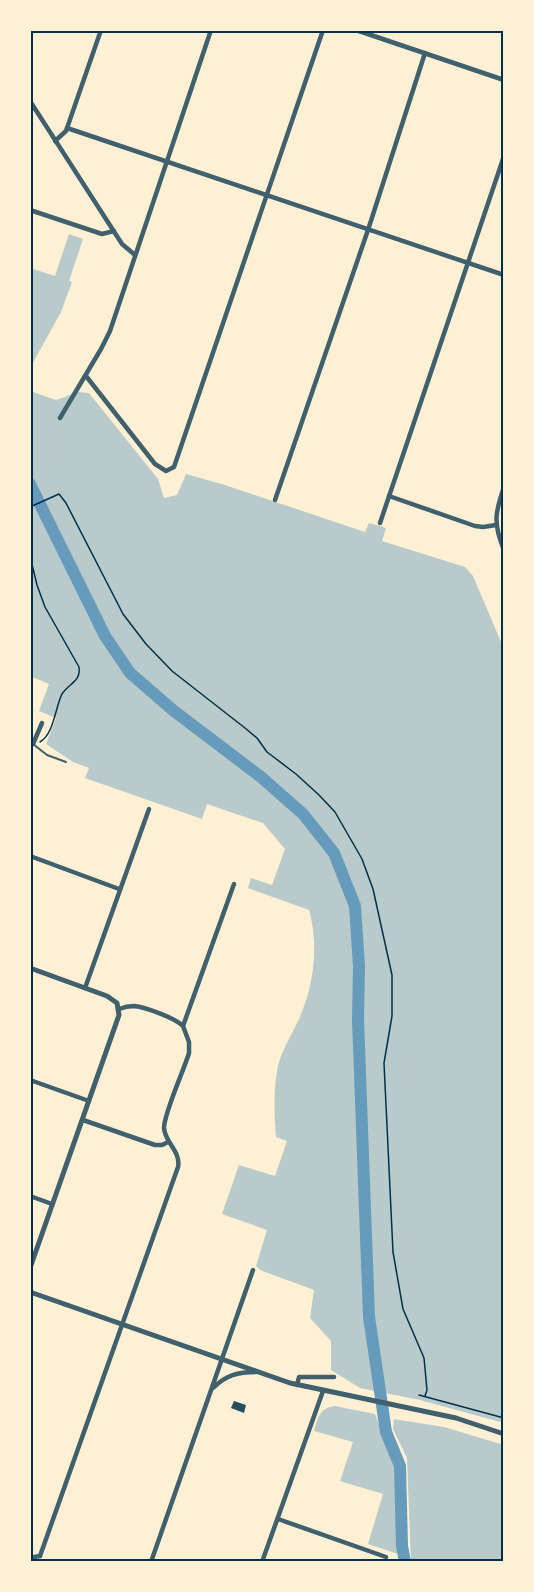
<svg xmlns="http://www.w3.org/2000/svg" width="534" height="1592" viewBox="0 0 534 1592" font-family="'Sofia Sans Condensed',sans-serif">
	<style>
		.green { fill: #b9caca }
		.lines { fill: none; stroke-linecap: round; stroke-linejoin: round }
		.river { stroke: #669bbc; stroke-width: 12 }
		.building { fill: #264d5e }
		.path { stroke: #003049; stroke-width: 1.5 }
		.service { stroke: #3f606c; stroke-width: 2 }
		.minor { stroke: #3f606c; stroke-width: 4.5 }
		.tertiary { stroke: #3f606c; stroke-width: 5 }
		.neatline { fill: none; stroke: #003049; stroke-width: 2 }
	</style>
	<rect width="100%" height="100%" fill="#fdf0d5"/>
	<g class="green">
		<path d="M69,234l14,5 -14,42 3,1 -11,30 -31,56v-100l25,8z"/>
		<path d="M30,391l26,9 22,-8 11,1 69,86 6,19 13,-3 9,-21 39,11 140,47 4,-9 17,5 -4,13 83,26 8,9 31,73v774l-84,-23 -60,-12 -29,-18v-29l-21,-23 4,-28 -54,-20 -4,-4 11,-36 -45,-16 17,-49 36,11 12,-35 -11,-4c-2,-22 -3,-57 4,-78 6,-17 17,-33 23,-50 12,-31 15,-68 6,-99l-61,-22 3,-10 21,7 13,-36 -22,-26 -56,-19 -5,15 -117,-41 4,-10 -16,-6 -27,-18 10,-26 -17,-7 10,-27 -19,-8z"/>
		<path d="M335,1406l40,8 20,54 3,86 -30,-10 15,-50 -43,-13 13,-39 -39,-11c4,-14 6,-23 21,-25z"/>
		<path d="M394,1419l50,8 60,18v117h-93l-4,-104 -14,-29z"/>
	</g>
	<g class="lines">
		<path class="river" d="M30,484l75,152 25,37 44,38 87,66 42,37 31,39 21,53 4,60 -1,54 11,297 17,115 14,34 2,80 3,16"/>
	</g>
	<path class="building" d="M234,1401l12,4 -2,8 -13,-5z"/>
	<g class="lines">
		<g class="path">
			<path d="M30,507l29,-13 7,9 57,111 23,30 26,27 73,57 12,10 10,14 29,22 23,21 16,17 27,47 11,30 19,86v41l-8,47 9,189 10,57 21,49 3,32 -2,6"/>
			<path d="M30,556l7,29 8,22 34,60c2,15 -10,16 -17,27 -7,14 -8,40 -22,48"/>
			<path d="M419,1395l85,23"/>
		</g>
		<path class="service" d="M33,744l14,11 19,7"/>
		<g class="minor">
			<path d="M30,101l92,143 13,11"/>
			<path d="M67,128l437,147"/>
			<path d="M55,141l11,-10 35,-101"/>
			<path d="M30,210l72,24 12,-3"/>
			<path d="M86,376l69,88 11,7 8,-4 149,-437"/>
			<path d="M60,418l41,-69 9,-18 101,-301"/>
			<path d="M504,487c-9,26 -11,36 0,63"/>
			<path d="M389,496l86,30 8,1 13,-2"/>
			<path d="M275,500l93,-270 57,-177"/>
			<path d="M380,523l124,-367"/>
			<path d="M30,743l3,1 9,-21"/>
			<path d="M30,856l89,33"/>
			<path d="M85,988l64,-179"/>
			<path d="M119,1009c5,-2 10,-3 15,-3 11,1 41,12 49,20"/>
			<path d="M30,1080l59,21"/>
			<path d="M83,1120l72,25h7l6,-3"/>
			<path d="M30,1196l22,8"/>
			<path d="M297,1385l2,-8h35"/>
			<path d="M213,1388c13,-13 25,-16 43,-16"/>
			<path d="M278,1519l108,38"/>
			<path d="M40,1556l138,-389c3,-16 -13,-24 -14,-39 0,-15 20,-58 25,-75v-11l-6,-16 51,-142"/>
			<path d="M31,1562l3,-5 6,-1"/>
			<path d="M151,1562l102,-292"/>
			<path d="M262,1562l61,-171"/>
		</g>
		<g class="tertiary">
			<path d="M356,30l148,50"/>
			<path d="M30,968l77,28 10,7 2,12 -89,253"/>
			<path d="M30,1292l260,91 166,35 48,16"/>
		</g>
	</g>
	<rect width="534" height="1592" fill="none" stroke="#fdf0d5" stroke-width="63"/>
	<rect x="32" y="32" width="470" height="1528" class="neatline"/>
</svg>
